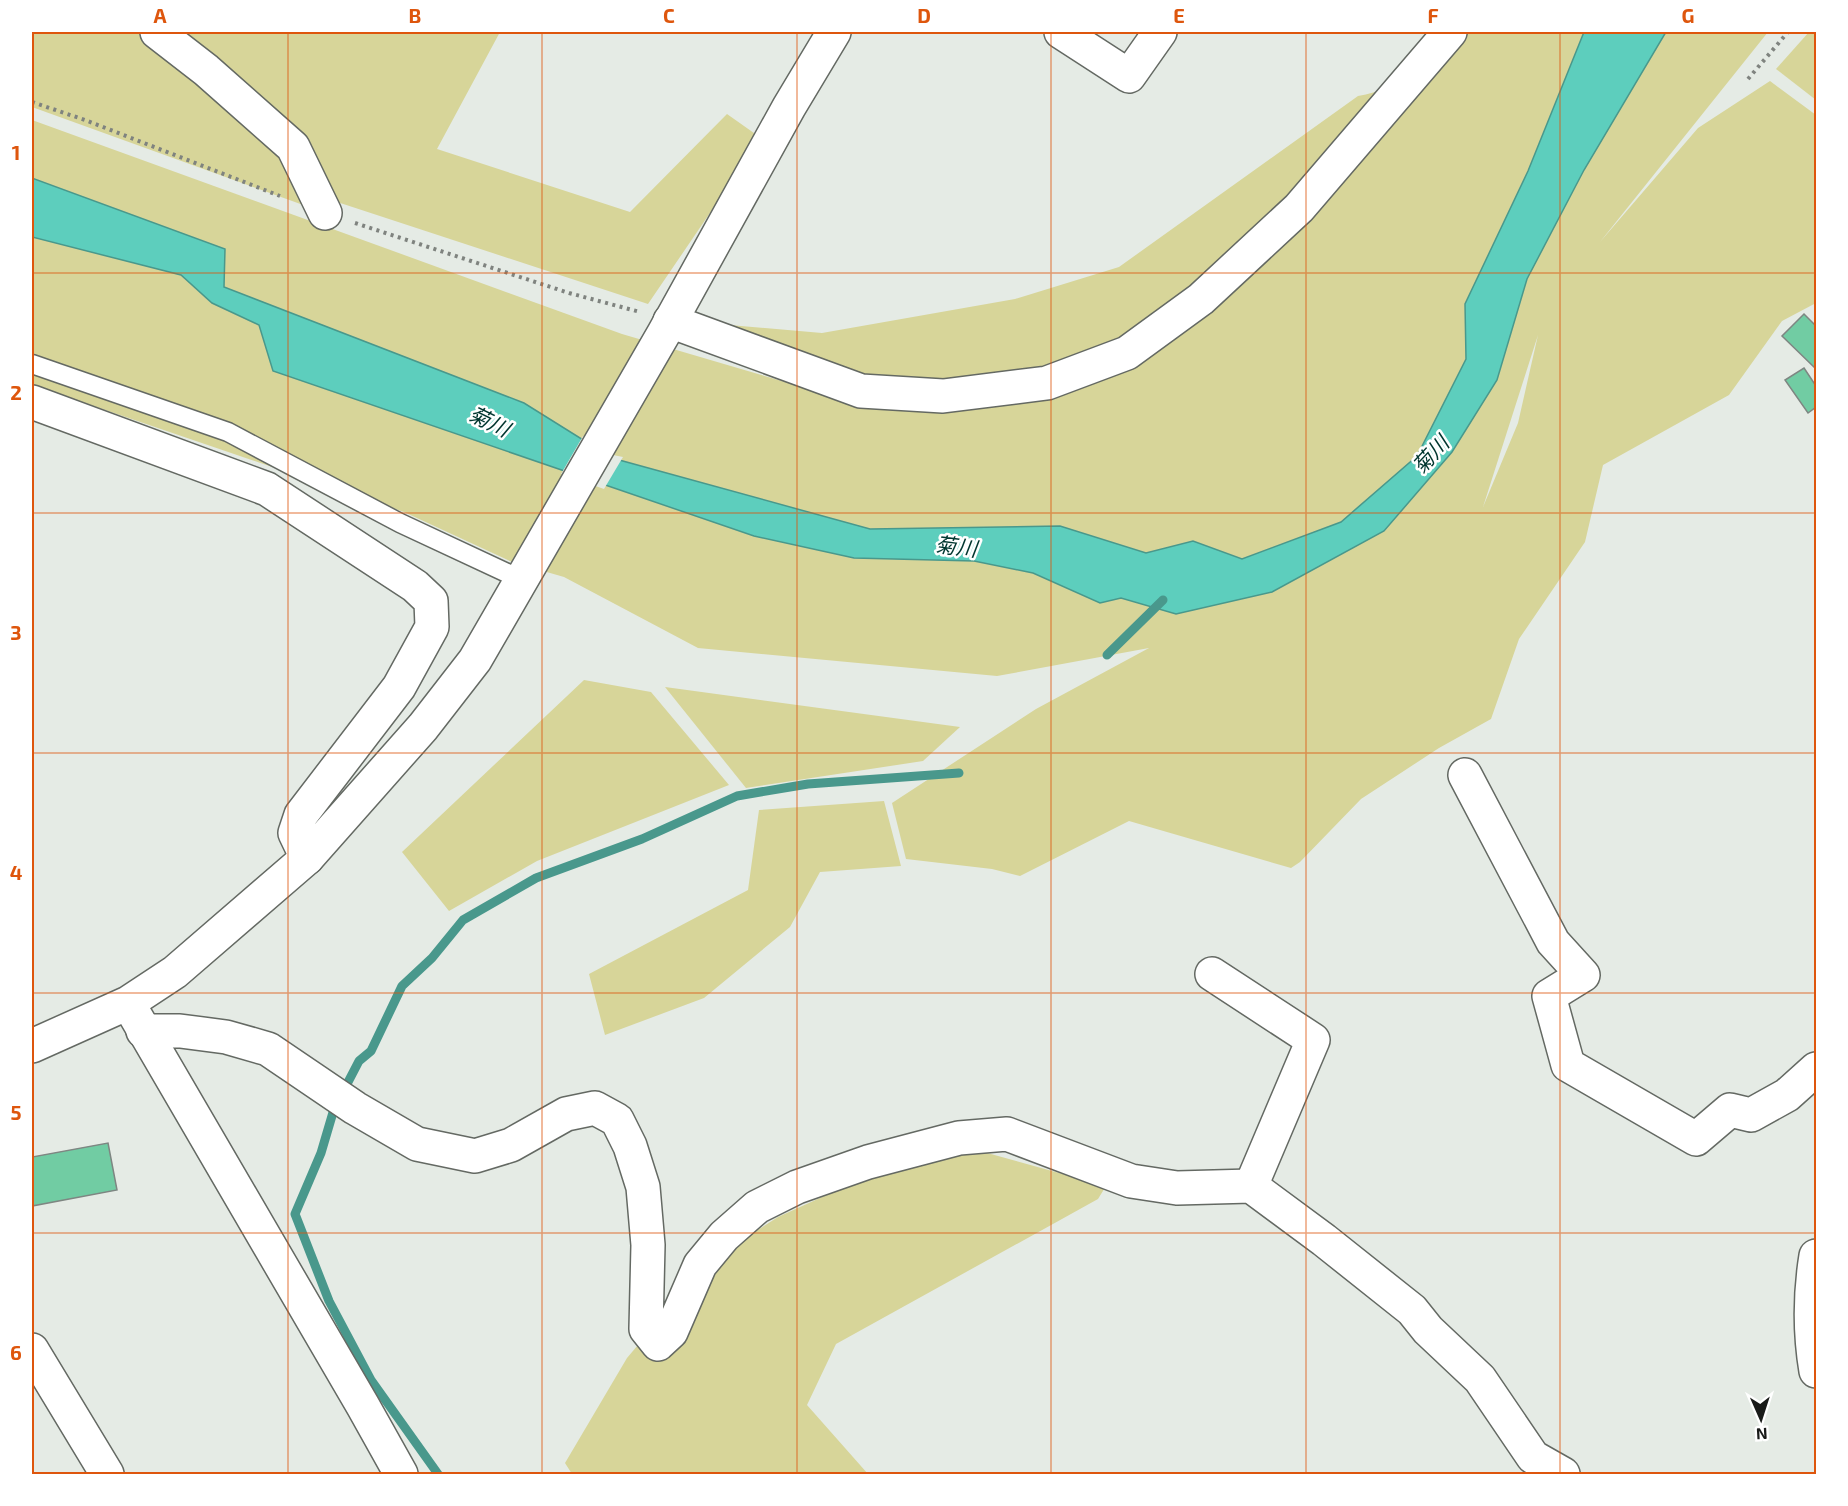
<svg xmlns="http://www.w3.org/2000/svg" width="1848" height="1506" viewBox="0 0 1848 1506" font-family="'Exo 2','Noto Sans JP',sans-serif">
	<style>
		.green { fill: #d7d599; fill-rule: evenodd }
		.water { fill: #5dcebd; stroke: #49988c; stroke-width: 1.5 }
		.pier { fill: #e5ebe5 }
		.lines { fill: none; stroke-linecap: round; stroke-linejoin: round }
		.stream { stroke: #49988c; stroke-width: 9 }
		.building { fill: #71cca3; stroke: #7e8682; stroke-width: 1.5 }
		.lane-casing { stroke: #646963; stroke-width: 21 }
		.street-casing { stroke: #646963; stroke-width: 36 }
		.secondary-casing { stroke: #646963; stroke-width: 36 }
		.path { stroke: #7f837f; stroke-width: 4; stroke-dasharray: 3 4.5; stroke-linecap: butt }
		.lane { stroke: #fff; stroke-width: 18 }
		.street { stroke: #fff; stroke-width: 33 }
		.secondary { stroke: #fff; stroke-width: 33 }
		.grid { fill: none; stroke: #de560d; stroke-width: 1.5; stroke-opacity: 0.55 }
		.labels { text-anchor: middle; stroke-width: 5; stroke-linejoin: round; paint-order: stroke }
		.water-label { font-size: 21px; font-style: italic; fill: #00362f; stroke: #fff }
		.neatline { fill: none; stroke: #de560d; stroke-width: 2 }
		.grid-label { font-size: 20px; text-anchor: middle; font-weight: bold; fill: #de560d }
	</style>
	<rect width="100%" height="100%" fill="#e5ebe5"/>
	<g class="green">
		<path d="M32,32h126l143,132 16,46 -285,-103z"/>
		<path d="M175,32h325l-63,117 193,63 97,-98 34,24 -113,166 -323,-106z"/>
		<path d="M1445,32h323l-168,210 98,-114 72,-47 46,34v188l-34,18 -53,74 -126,70 -18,77 -66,97 -28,80 -52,29 -78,51 -61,63 -9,6 -162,-47 -109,55 -28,-7 -86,-10 -14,-56 144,-94 113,-61 -152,28 -299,-28 -134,-71 -52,-15 -108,-50 -372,-127v-265l590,214 194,57 -98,-67 104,9 193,-34 104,-32 239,-171c44,-7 59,-34 87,-64zM1538,335l-20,88 -35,84z"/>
		<path d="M1809,32h7v68l-40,-31z"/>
		<path d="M584,680l67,12 78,93 -192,76 -88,50 -47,-59z"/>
		<path d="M665,687l295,40 -37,34 -177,27z"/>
		<path d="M884,801l17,65 -81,6 -30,55 -86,71 -99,37 -16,-61 159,-84 11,-80z"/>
		<path d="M962,1146l144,40 -8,13 -262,145 -29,61 61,69h-296l-7,-11 62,-105 81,-96 70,-45 86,-39z"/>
	</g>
	<path class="water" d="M1584,32h82l-82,138 -57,109 -30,101 -45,72 -68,79 -112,61 -96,22 -55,-16 -21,5 -67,-30 -59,-12 -120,-3 -100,-22 -481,-165 -14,-46 -47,-22 -31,-28 -149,-38v-59l193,71 -1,38 300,116 88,55 258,71 190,-3 86,27 47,-12 49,18 99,-37 76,-66 49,-97 -1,-55 63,-133z"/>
	<path class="pier" d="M583,436l30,19 10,2 -19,32 -43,-15z"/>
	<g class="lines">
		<g class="stream">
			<path d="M1107,655l56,-55"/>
			<path d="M438,1474l-67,-94 -42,-79 -34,-87 26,-61 13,-44 25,-48 12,-10 31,-65 30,-28 31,-38 73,-42 106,-39 95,-43 71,-12 151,-11"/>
		</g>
	</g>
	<g class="building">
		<path d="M1804,314l12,12v43l-34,-33z"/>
		<path d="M1804,368l12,18v21l-8,6 -23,-33z"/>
		<path d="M108,1143l9,47 -85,16v-49z"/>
	</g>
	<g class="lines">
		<defs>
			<path id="lane" d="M32,364l196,68 172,91 122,57"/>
			<g id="street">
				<path d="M157,32l49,38 87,77 32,66"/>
				<path d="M1061,32l68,44 31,-44"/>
				<path d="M670,321l191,70 82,5 104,-13 80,-30 74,-54 98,-91 151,-176"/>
				<path d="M32,402l235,87 148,97 16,15 1,26 -33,60 -98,128 -6,18 12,25"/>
				<path d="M1465,775l88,167 30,33 -34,21 19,69 128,74 34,-29 21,5 36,-20 29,-26"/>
				<path d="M1212,974l101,66 -62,146"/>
				<path d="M135,1015l228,391 38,68"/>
				<path d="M143,1031h37l46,6 42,12 87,59 62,36 58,12 36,-11 55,-31 29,-6 22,12 13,26 13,41 5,58 -2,84 12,15 13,-12 29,-67 24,-29 33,-29 40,-20 71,-25 91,-24 48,-4 124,47 46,7 74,-2 73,54 88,70 16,20 52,49 53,78 30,17"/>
				<path d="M1816,1256c-6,37 -6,79 0,115"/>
				<path d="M32,1350l75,124"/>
			</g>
			<path id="secondary" d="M32,1046l96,-43 47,-31 132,-114 116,-131 52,-67 189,-327 125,-226 45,-75"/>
		</defs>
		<use href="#lane" class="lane-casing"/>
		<use href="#street" class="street-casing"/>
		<use href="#secondary" class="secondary-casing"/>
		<g class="path">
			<path d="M1748,79l40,-47"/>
			<path d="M32,102l53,18 195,76"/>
			<path d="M355,223l214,70 71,19"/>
		</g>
		<use href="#lane" class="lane"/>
		<use href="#street" class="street"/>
		<use href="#secondary" class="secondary"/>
	</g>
	<path class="grid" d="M288,32v1442M542,32v1442M797,32v1442M1051,32v1442M1306,32v1442M1560,32v1442M32,273h1784M32,513h1784M32,753h1784M32,993h1784M32,1233h1784"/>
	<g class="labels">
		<g class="water-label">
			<text transform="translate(489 422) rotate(26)" y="7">菊川</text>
			<text transform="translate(1431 455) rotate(-47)" y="7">菊川</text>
			<text transform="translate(956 547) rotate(7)" y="7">菊川</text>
		</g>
	</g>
	<rect width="1848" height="1506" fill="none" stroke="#ffffff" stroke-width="66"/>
	<g transform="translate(1761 1419) rotate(177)" stroke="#ffffff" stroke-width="4.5" paint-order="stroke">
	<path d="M0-4.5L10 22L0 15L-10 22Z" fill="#191b19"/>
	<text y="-9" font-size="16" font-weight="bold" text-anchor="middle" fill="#191b19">N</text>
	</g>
	<rect x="33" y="33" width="1782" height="1440" class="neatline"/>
	<g class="grid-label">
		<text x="160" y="23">A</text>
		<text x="415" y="23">B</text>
		<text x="669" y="23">C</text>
		<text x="924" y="23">D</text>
		<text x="1179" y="23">E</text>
		<text x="1433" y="23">F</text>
		<text x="1688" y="23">G</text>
		<text x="16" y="160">1</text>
		<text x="16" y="400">2</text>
		<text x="16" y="640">3</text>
		<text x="16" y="880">4</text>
		<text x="16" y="1120">5</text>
		<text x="16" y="1360">6</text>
	</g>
</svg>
